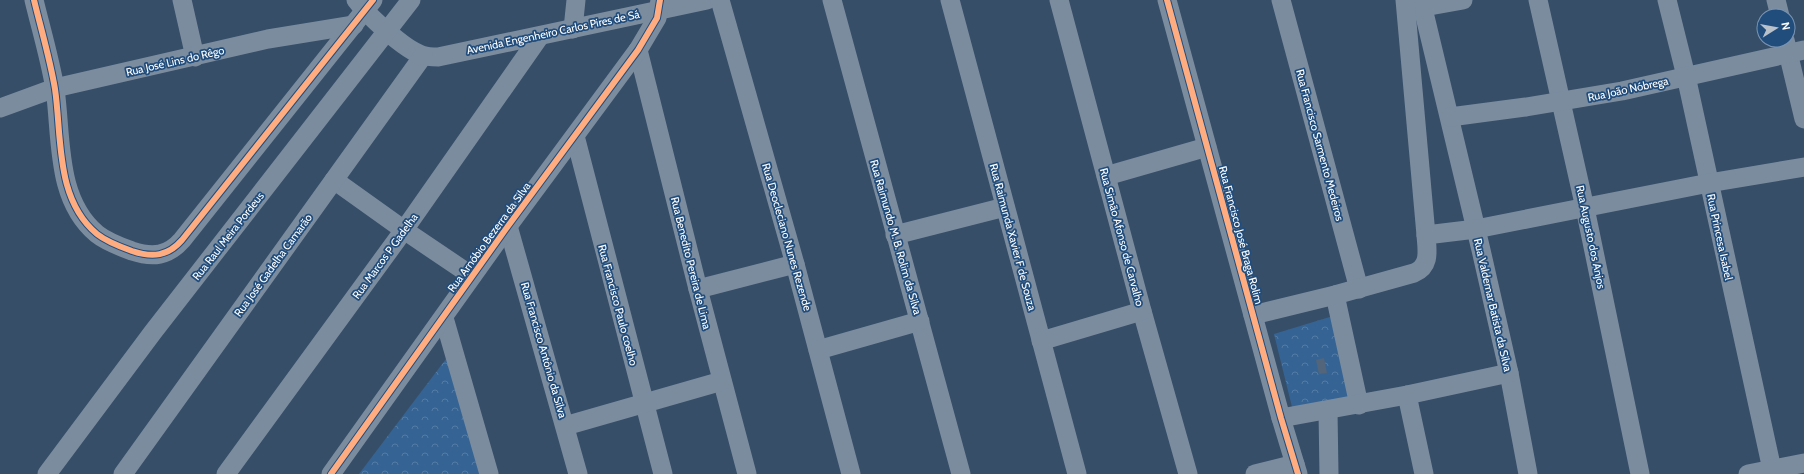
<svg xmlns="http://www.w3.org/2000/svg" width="1804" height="474" viewBox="0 0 1804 474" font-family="Cabin,sans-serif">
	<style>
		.forest { fill: url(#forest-crowns) }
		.building { fill: #52657a }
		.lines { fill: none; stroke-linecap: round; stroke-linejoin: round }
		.minor { stroke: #7b8c9f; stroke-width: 19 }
		.cycleway-casing { stroke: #214d7d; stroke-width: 8 }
		.cycleway { stroke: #ffac80; stroke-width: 6 }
		.labels { text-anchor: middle; stroke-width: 3.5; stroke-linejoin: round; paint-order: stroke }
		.street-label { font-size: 11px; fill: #fff; stroke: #214d7d }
	</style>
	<defs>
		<pattern id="forest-crowns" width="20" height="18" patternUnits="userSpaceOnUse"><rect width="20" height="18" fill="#356494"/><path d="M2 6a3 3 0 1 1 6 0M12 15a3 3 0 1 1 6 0" fill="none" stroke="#537ba4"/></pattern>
	</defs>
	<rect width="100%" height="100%" fill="#364e68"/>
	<g class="forest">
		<path d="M1333,316l20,89 -59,10 -20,-81z"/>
		<path d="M455,347l36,127h-132z"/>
	</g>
	<path class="building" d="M1324,358l3,15 -8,1 -3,-14z"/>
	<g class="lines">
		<g class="minor">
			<path d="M34,0c7,29 16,59 21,89 7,48 0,110 42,145 10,8 24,13 35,17 21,7 36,5 50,-11l191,-240"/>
			<path d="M182,0l13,57"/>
			<path d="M356,0c11,15 49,50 66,55 5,2 11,2 16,2l269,-57"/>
			<path d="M720,0l75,264 56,210"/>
			<path d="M832,0l129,474"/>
			<path d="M950,0l127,474"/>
			<path d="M1059,0l83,311 46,163"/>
			<path d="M1167,0l114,418 17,56"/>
			<path d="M1281,0l78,289"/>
			<path d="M1421,0l60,250 28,123 19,101"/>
			<path d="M1538,0l47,208 55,266"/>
			<path d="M1667,0l19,76 87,398"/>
			<path d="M1776,0l4,16"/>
			<path d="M1424,7l39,-7"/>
			<path d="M573,29l3,-29"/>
			<path d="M1785,40l19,79"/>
			<path d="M638,50l60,239 49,185"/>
			<path d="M0,108l55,-20 213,-49 86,-14"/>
			<path d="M1450,117l76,-10 96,-16 182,-41"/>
			<path d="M575,136l88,338"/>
			<path d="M1106,176l101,-29"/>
			<path d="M334,180l70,50 68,46"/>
			<path d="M508,226l70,248"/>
			<path d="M895,235l110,-28"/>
			<path d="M1426,235l50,-6 233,-46 95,-16"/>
			<path d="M698,289l97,-25"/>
			<path d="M1335,295l24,110"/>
			<path d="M1253,315l82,-20 79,-22c17,-7 13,-23 12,-38l-21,-235"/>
			<path d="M444,318l45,156"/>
			<path d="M1041,341l101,-30"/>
			<path d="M818,350l102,-29"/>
			<path d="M1407,395l17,79"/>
			<path d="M1328,411l1,63"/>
			<path d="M1281,418l126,-23 102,-22"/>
			<path d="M565,426l157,-45"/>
			<path d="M47,474l106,-142 258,-332"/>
			<path d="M123,474l300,-418"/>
			<path d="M226,474l178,-244 136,-194"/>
			<path d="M331,474l177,-248 130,-176 19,-32 3,-18"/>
			<path d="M1255,474l40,-10"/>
			<path d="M1748,474l56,-11"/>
		</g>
		<defs>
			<g id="cycleway">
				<path d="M34,0c7,29 16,59 21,89 7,48 0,110 42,145 10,8 24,13 35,17 21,7 36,5 50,-11l191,-240"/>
				<path d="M1167,0l114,418 17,56"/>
				<path d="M331,474l177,-248 130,-176 19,-32 3,-18"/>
			</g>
		</defs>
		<use href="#cycleway" class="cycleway-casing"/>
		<use href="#cycleway" class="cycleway"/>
	</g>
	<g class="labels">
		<g class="street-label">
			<text transform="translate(553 32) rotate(-12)" y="4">Avenida Engenheiro Carlos Pires de Sá</text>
			<text transform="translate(175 61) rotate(-13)" y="4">Rua José Lins do Rêgo</text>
			<text transform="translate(1628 89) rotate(-12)" y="4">Rua João Nóbrega</text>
			<text transform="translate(1320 145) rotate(75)" y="4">Rua Francisco Sarmento Medeiros</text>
			<text transform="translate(1241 235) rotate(75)" y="4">Rua Francisco José Braga Rolim</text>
			<text transform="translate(228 236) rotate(-52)" y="4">Rua Raul Meira Pordeus</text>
			<text transform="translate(489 237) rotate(-54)" y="4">Rua Arnóbio Bezerra da Silva</text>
			<text transform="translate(787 237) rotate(74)" y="4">Rua Deocleciano Nunes Rezende</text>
			<text transform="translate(896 237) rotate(74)" y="4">Rua Raimundo M. B. Rolim da Silva</text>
			<text transform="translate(1013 237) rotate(75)" y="4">Rua Raimunda Xavier F de Souza</text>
			<text transform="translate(1122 237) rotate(75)" y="4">Rua Simão Afonso de Carvalho</text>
			<text transform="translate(1591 237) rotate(78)" y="4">Rua Augusto dos Anjos</text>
			<text transform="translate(1720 237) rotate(78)" y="4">Rua Princesa Isabel</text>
			<text transform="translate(385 256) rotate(-54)" y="4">Rua Marcos P Gadelha</text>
			<text transform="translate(691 263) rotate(76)" y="4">Rua Benedito Pereira de Lima</text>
			<text transform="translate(273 265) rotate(-54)" y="4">Rua José Gadelha Camarão</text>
			<text transform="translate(618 305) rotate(75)" y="4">Rua Francisco Paulo coelho</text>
			<text transform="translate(1493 305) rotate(77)" y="4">Rua Valdemar Batista da Silva</text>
			<text transform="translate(544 350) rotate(74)" y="4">Rua Francisco Antônio da Silva</text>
		</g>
	</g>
	<g transform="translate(1776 28) rotate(79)"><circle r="19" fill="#214d7d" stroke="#7a94b1"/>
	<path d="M0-3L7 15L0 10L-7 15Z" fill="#b9c1ca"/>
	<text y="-6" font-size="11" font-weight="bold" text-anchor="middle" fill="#ffffff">N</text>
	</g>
</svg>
